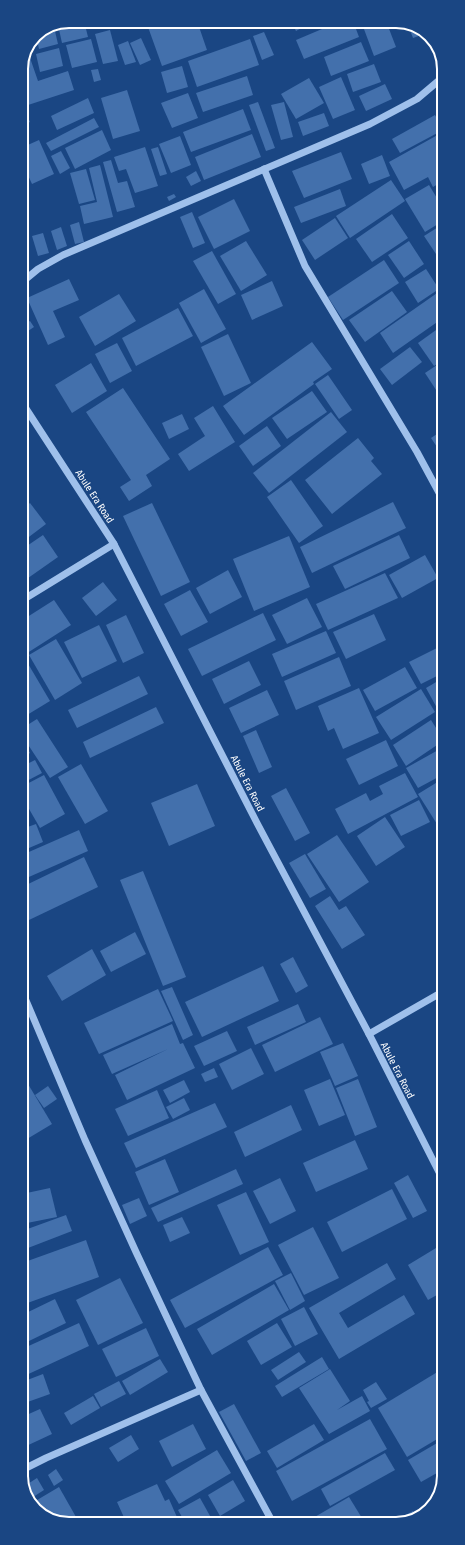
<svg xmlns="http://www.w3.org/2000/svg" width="465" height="1545" viewBox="0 0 465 1545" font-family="'Fira Sans Condensed',sans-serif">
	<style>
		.building { fill: #4370ac }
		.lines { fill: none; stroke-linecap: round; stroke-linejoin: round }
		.minor { stroke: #9fc0eb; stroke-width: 7 }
		.labels { text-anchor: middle; stroke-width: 3; stroke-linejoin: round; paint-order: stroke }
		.street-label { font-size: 10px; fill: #fff; stroke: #1a4683 }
		.rim { fill: none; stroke: #fff; stroke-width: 2 }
	</style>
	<rect width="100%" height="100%" fill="#1a4683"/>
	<g class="building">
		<path d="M69,21h15l4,16 -26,6 -4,-18z"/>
		<path d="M165,21h32l10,29 -45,16 -14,-39z"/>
		<path d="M248,21h9l2,5 -8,3z"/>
		<path d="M291,21h23l-18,10z"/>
		<path d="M341,21h12l6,16 -55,22 -8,-19z"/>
		<path d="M361,21h25l10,26 -22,9z"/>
		<path d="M408,25h1l18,8 -14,5z"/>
		<path d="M54,27l4,17 -19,5 -3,-14z"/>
		<path d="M110,30l8,31 -15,3 -8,-30z"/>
		<path d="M264,32l10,23 -12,5 -9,-24z"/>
		<path d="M141,38l10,22 -11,5 -10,-22z"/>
		<path d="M91,39l6,23 -25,6 -6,-23z"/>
		<path d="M250,39l9,26 -62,22 -9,-26z"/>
		<path d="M128,41l8,21 -11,3 -7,-20z"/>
		<path d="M361,42l8,19 -38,15 -7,-19z"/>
		<path d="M59,48l4,18 -23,6 -4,-18z"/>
		<path d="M28,52l10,29 30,-10 6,19 -49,16 -4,-11v-26z"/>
		<path d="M374,64l7,18 -28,10 -6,-18z"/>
		<path d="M182,66l6,21 -21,6 -6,-21z"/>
		<path d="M98,69l3,11 -7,2 -3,-12z"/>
		<path d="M247,76l6,19 -50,17 -7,-19z"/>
		<path d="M341,77l14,33 -22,9 -14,-32z"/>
		<path d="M309,78l15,25 -28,16 -15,-25z"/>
		<path d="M385,84l7,15 -26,12 -7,-15z"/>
		<path d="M127,90l13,41 -27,8 -12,-41z"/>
		<path d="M188,93l10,25 -26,10 -11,-25z"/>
		<path d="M88,98l6,15 -37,17 -6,-14z"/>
		<path d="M21,102l9,20 -9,4z"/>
		<path d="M258,102l17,46 -9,3 -17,-46z"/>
		<path d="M284,102l9,35 -12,3 -10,-35z"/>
		<path d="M243,109l8,21 -60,22 -8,-20z"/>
		<path d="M324,113l5,13 -26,10 -5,-14z"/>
		<path d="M435,115l8,15 -43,23 -8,-14z"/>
		<path d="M94,118l5,9 -48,24 -5,-8z"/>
		<path d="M102,130l9,20 -36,19 -10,-21z"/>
		<path d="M443,132v49l-10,6 -5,-10 -24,13 -15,-28z"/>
		<path d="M252,134l9,23 -57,23 -9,-23z"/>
		<path d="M180,136l11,29 -20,8 -12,-29z"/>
		<path d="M39,140l15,34 -22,10 -11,-24v-12z"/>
		<path d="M145,147l13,39 -23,7 -9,-24 -7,2 -5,-14z"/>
		<path d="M158,147l9,27 -7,2 -9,-27z"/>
		<path d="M61,151l9,17 -10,6 -9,-18z"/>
		<path d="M341,152l11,27 -48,19 -12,-27z"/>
		<path d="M382,155l8,21 -21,8 -8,-20z"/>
		<path d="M111,160l7,23 9,-2 8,26 -18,5 -14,-50z"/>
		<path d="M100,165l13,52 -29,7 -4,-18 17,-4 -8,-34z"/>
		<path d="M21,168l7,17 -7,4z"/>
		<path d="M86,169l9,31 -16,4 -9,-31z"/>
		<path d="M196,171l5,10 -10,5 -5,-9z"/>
		<path d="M391,180l14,21 -55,37 -14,-22z"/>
		<path d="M429,185l14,23v13l-18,11 -20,-33z"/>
		<path d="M340,189l6,17 -45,17 -7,-16z"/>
		<path d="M174,194l2,3 -7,4 -2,-4z"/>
		<path d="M234,199l16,32 -36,18 -16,-32z"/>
		<path d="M192,212l13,31 -12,5 -13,-31z"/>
		<path d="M392,214l16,24 -36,24 -16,-23z"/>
		<path d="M335,218l13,20 -33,22 -13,-20z"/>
		<path d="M21,222l7,21 -7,2z"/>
		<path d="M79,222l5,20 -9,2 -5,-19z"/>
		<path d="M443,224v29l-5,4 -14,-21z"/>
		<path d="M61,227l6,19 -10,4 -6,-19z"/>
		<path d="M43,233l6,20 -11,3 -6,-20z"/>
		<path d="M246,241l21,34 -26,16 -21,-35z"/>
		<path d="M409,241l15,23 -20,14 -16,-23z"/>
		<path d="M212,251l24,43 -18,10 -25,-43z"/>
		<path d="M384,260l15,23 -56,37 -15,-23z"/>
		<path d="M426,269l13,20 -21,14 -13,-21z"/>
		<path d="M69,279l10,21 -26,11 12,26 -17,8 -21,-47z"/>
		<path d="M272,281l11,25 -31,14 -11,-25z"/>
		<path d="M204,289l22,40 -25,14 -22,-40z"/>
		<path d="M392,291l15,21 -42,30 -16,-22z"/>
		<path d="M440,291l3,5v22l-50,35 -13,-20z"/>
		<path d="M119,294l17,27 -41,25 -16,-29z"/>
		<path d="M178,308l15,28 -57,30 -14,-28z"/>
		<path d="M30,321l4,6 -6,4 -4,-7z"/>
		<path d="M443,325v35l-9,6 -16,-23z"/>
		<path d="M228,334l23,49 -27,13 -23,-49z"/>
		<path d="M312,342l20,27 -19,13 1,2 -70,51 -21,-29z"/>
		<path d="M117,343l15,28 -22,12 -15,-29z"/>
		<path d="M410,347l12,15 -30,23 -12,-16z"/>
		<path d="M443,361v33l-3,2 -15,-23z"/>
		<path d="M91,363l16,28 -35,22 -17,-28z"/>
		<path d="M328,375l24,35 -13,9 -24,-35z"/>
		<path d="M123,388l47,71 -24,16 6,11 -23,15 -9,-14 11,-7 -45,-68z"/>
		<path d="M312,391l15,21 -40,27 -15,-21z"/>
		<path d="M213,406l22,36 -46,29 -11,-17 27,-18 -11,-18z"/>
		<path d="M331,412l16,20 -78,61 -16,-20z"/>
		<path d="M182,414l7,15 -20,10 -7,-16z"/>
		<path d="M267,426l14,20 -28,20 -14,-20z"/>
		<path d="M443,430v26l-12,-18z"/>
		<path d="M358,438l16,20 -3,3 11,13 -50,40 -27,-34z"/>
		<path d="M291,480l32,46 -24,17 -32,-46z"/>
		<path d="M21,493l7,9 -7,5z"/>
		<path d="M393,502l13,26 -94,45 -12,-26z"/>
		<path d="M30,503l16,21 -25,19v-33z"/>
		<path d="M152,503l38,79 -29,14 -38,-80z"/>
		<path d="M43,535l15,22 -37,26v-33z"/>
		<path d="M399,535l11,23 -65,31 -12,-23z"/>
		<path d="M289,536l21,51 -56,24 -21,-52z"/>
		<path d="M425,555l13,23 -36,20 -13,-23z"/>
		<path d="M228,570l14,27 -32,17 -14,-26z"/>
		<path d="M385,573l13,25 -70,32 -12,-26z"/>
		<path d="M103,582l14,18 -21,16 -14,-18z"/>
		<path d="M190,590l18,32 -27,14 -17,-32z"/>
		<path d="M307,598l15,29 -35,17 -15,-29z"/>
		<path d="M54,600l17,25 -50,32v-36z"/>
		<path d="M263,613l13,27 -74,36 -14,-27z"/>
		<path d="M374,614l12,26 -40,19 -13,-27z"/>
		<path d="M126,615l18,38 -21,10 -17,-38z"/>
		<path d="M99,625l18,36 -35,17 -18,-36z"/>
		<path d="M326,631l10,22 -54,24 -10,-23z"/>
		<path d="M56,639l26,44 -27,17 -26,-45z"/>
		<path d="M443,645v28l-22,11 -12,-22z"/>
		<path d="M339,657l12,29 -55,24 -12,-29z"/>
		<path d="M249,661l12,24 -37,19 -12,-25z"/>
		<path d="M27,662l23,39 -23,14 -6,-9v-41z"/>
		<path d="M405,667l12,21 -42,23 -12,-21z"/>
		<path d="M139,676l9,18 -71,34 -9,-18z"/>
		<path d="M443,678v27l-6,3 -11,-20z"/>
		<path d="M359,688l20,45 -36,16 -9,-21 -6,3 -10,-25z"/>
		<path d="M421,689l14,23 -44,28 -15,-23z"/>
		<path d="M267,690l12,25 -38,18 -12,-25z"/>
		<path d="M156,707l8,16 -74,35 -7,-16z"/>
		<path d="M443,714v17l-7,-13z"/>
		<path d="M37,719l31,48 -18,11 -29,-44v-5z"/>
		<path d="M431,720l12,19v2l-37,25 -13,-21z"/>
		<path d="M256,730l16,37 -13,6 -16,-37z"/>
		<path d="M21,738l9,15 -9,5z"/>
		<path d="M386,740l12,26 -39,19 -13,-26z"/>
		<path d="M440,749l4,7v18l-26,14 -12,-20z"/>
		<path d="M35,760l7,13 -21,11v-17z"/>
		<path d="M81,764l27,47 -23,13 -27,-47z"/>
		<path d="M405,773l13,24 -70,37 -13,-25 31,-16 4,8 13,-7 -4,-8z"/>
		<path d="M44,775l21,39 -25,14 -19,-33v-8z"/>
		<path d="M444,778v42l-7,4 -19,-30z"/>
		<path d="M197,784l18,42 -46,20 -18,-43z"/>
		<path d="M286,788l24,45 -15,8 -24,-45z"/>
		<path d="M22,800l7,14 -7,4z"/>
		<path d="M419,800l11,22 -29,14 -11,-21z"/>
		<path d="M385,817l20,30 -29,19 -19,-30z"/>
		<path d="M36,824l7,18 -21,9v-22z"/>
		<path d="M79,830l9,21 -66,29v-25z"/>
		<path d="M337,835l32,47 -30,20 -32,-48z"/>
		<path d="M305,854l21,35 -16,9 -21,-35z"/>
		<path d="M84,857l14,30 -69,33 -7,-16v-17z"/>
		<path d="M143,871l43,106 -23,9 -43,-106z"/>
		<path d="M330,896l9,14 7,-4 19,29 -23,14 -27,-43z"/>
		<path d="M135,932l11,22 -35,18 -11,-21z"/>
		<path d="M92,949l14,26 -44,26 -15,-25z"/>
		<path d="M293,957l15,29 -12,7 -16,-29z"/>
		<path d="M263,966l16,35 -77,36 -17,-35z"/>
		<path d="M172,987l21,48 -10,5 -22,-49z"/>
		<path d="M158,989l15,32 -74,33 -15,-31z"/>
		<path d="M298,1004l8,18 -51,23 -8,-18z"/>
		<path d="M320,1017l13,27 -58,28 -13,-27z"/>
		<path d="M172,1024l8,20 3,-1 12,25 -68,32 -12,-25 53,-26 -56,25 -9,-19z"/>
		<path d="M227,1031l10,20 -33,15 -10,-20z"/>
		<path d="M343,1043l15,33 -23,10 -15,-34z"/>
		<path d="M251,1048l13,26 -32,16 -13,-26z"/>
		<path d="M214,1068l4,9 -13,5 -4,-8z"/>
		<path d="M330,1079l15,36 -26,11 -15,-36z"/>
		<path d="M358,1079l19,48 -22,9 -19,-48z"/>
		<path d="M184,1080l6,12 -20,11 -7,-13z"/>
		<path d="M28,1084l24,40 -30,18v-54z"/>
		<path d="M48,1086l9,13 -13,9 -9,-13z"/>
		<path d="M157,1090l12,28 -41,18 -13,-27z"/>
		<path d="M184,1098l6,12 -17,9 -7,-12z"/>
		<path d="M215,1103l12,24 -91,41 -12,-25z"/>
		<path d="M291,1105l11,25 -57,27 -11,-25z"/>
		<path d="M355,1140l13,29 -52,23 -13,-29z"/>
		<path d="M165,1159l14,33 -30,13 -14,-33z"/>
		<path d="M236,1169l7,15 -85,38 -7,-14z"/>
		<path d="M408,1175l19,36 -14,7 -19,-35z"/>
		<path d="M280,1178l16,33 -26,13 -17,-33z"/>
		<path d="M50,1188l7,29 -30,6 -5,-29z"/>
		<path d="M392,1189l15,30 -65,33 -15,-30z"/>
		<path d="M246,1192l23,50 -29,13 -23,-50z"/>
		<path d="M139,1198l8,18 -17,8 -8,-19z"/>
		<path d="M66,1215l6,16 -44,17 -6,-17z"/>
		<path d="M182,1217l8,16 -20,9 -7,-17z"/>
		<path d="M313,1227l26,51 -35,17 -26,-50z"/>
		<path d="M86,1240l13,37 -77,28v-42z"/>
		<path d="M268,1247l15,28 -98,53 -15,-28z"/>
		<path d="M436,1248l8,13v30l-16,9 -20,-35z"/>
		<path d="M387,1263l9,16 -57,34 9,15 56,-33 11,19 -76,45 -30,-51z"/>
		<path d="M291,1273l14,28 -15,9 -15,-29z"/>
		<path d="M120,1278l23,45 -45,22 -22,-45z"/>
		<path d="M274,1284l15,26 -77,45 -15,-26z"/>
		<path d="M55,1299l11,24 -37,18 -7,-15v-11z"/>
		<path d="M304,1307l14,27 -23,12 -14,-27z"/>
		<path d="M79,1323l10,23 -67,31v-28z"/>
		<path d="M277,1323l15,24 -31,18 -14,-24z"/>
		<path d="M146,1328l13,28 -43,21 -14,-28z"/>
		<path d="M299,1352l7,10 -28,18 -7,-10z"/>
		<path d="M322,1357l7,12 -47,28 -7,-11z"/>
		<path d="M160,1359l8,13 -38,23 -8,-14z"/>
		<path d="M444,1368v67l-37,22 -29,-49z"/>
		<path d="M330,1369l20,32 -13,9 25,-14 8,15 -41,23 -30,-46z"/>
		<path d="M43,1374l7,20 -28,10v-22z"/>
		<path d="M119,1381l7,13 -25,13 -7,-13z"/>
		<path d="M376,1382l11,17 -16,9 -4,-6 2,-1 -6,-11z"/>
		<path d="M93,1396l7,12 -29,17 -7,-12z"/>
		<path d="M234,1404l27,49 -15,8 -27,-49z"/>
		<path d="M40,1409l12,25 -30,14v-31z"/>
		<path d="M370,1419l17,30 -95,52 -16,-30z"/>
		<path d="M193,1424l13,25 -34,18 -13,-26z"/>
		<path d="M314,1424l10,16 -47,28 -10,-17z"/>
		<path d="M131,1435l8,14 -21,13 -9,-14z"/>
		<path d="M444,1439v30l-23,13 -13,-22z"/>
		<path d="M217,1450l14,23 -52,31 -14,-23z"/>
		<path d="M385,1453l10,17 -65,36 -9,-17z"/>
		<path d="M56,1469l7,11 -9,6 -6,-11z"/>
		<path d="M37,1478l7,12 -14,9 -7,-12z"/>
		<path d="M233,1480l12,21 -25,15 -12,-21z"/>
		<path d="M157,1484l8,17 4,-2 11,25h-53l-10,-22z"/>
		<path d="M59,1487l21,37h-14l-29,-12 -5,-9z"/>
		<path d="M349,1497l16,26h-49l-3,-5z"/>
		<path d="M200,1498l14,25 -28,1 -8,-14z"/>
		<path d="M413,1511l4,6 -11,6h-15z"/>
	</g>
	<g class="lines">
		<g class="minor">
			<path d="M264,169l41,97 112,186 26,48"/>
			<path d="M21,283l17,-14 25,-14 307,-131 47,-25 26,-22"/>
			<path d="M21,401l93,143 143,279 112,211 75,148"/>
			<path d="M21,601l93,-57"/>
			<path d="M22,991l63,149 51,112 65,138 72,133"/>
			<path d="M369,1034l75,-43"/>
			<path d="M22,1470l24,-12 155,-68"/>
		</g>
	</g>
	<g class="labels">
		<g class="street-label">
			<text transform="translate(95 496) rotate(57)" y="4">Abule Era Road</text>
			<text transform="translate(248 783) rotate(63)" y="4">Abule Era Road</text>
			<text transform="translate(398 1070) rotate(63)" y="4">Abule Era Road</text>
		</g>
	</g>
	<path d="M0 0H465V1545H0ZM69 28H396A41 41 0 0 1 437 69V1476A41 41 0 0 1 396 1517H69A41 41 0 0 1 28 1476V69A41 41 0 0 1 69 28Z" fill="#1a4683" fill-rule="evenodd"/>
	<path class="rim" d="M69 28H396A41 41 0 0 1 437 69V1476A41 41 0 0 1 396 1517H69A41 41 0 0 1 28 1476V69A41 41 0 0 1 69 28Z"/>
</svg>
